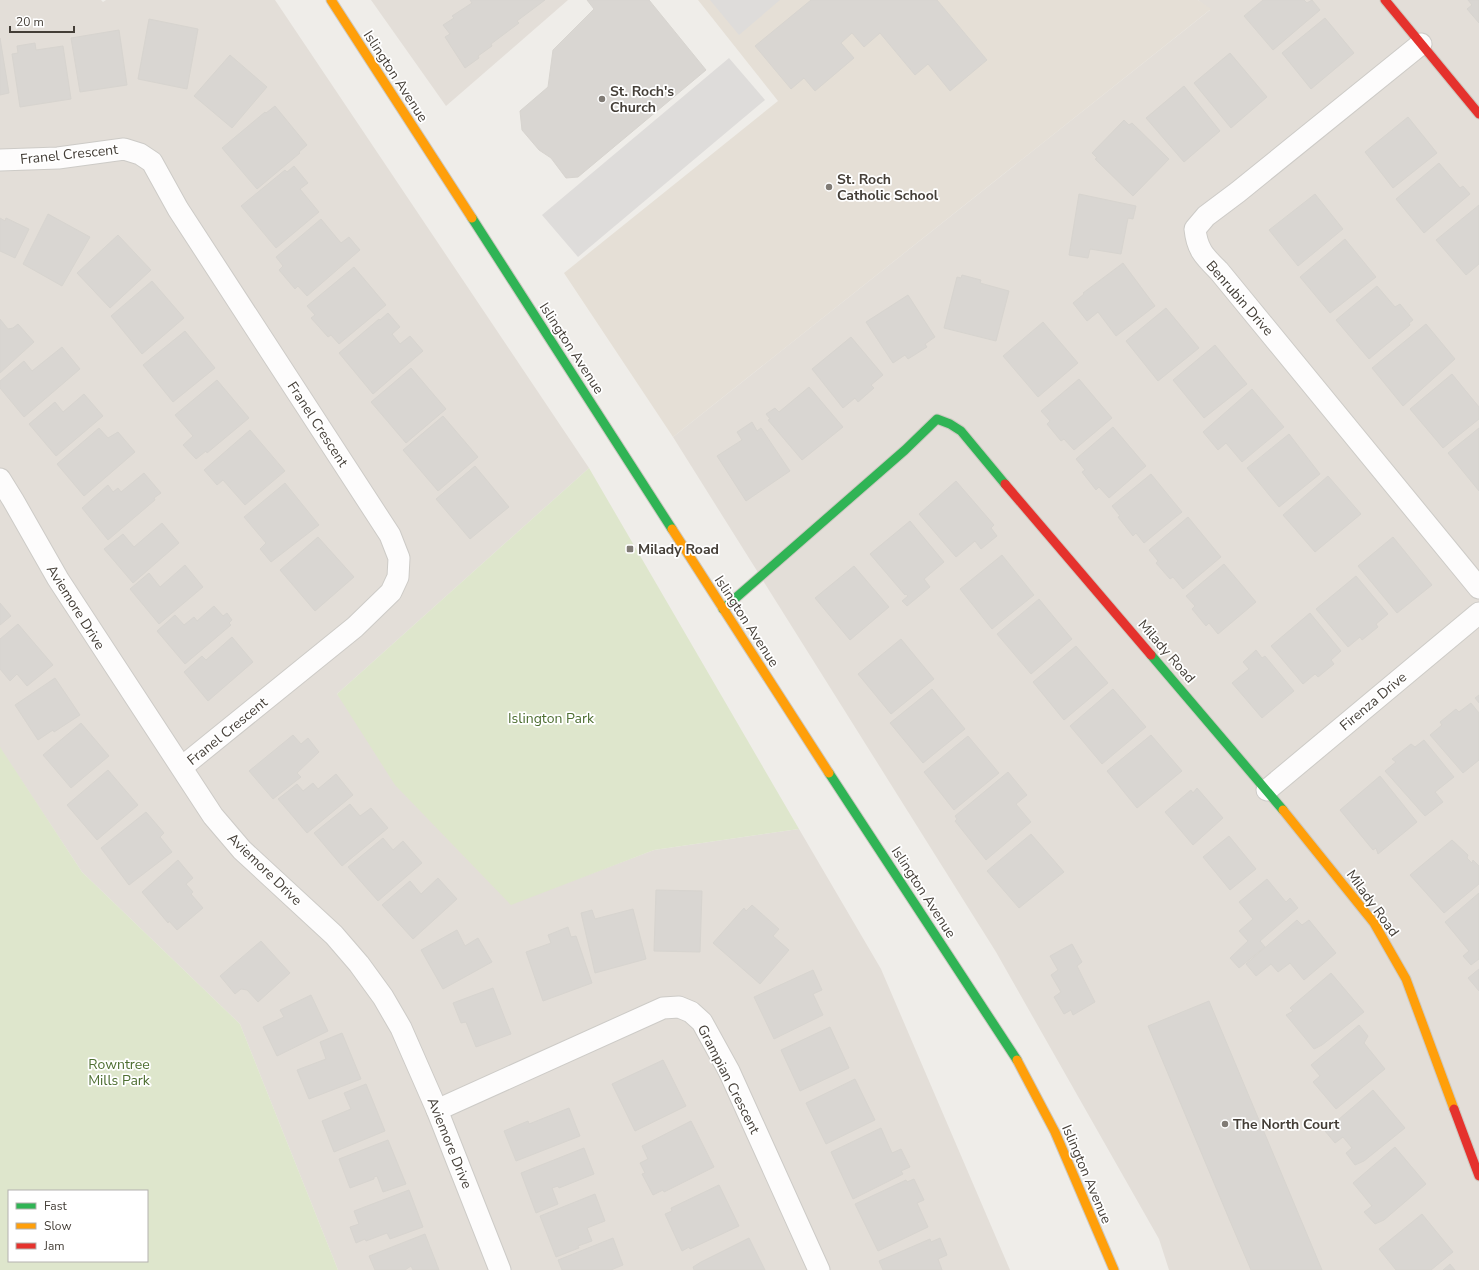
<svg xmlns="http://www.w3.org/2000/svg" width="1479" height="1270" viewBox="0 0 1479 1270" font-family="'Nunito Sans',sans-serif">
	<style>
		.residential { fill: #e3ded8 }
		.education { fill: #e5dfd6 }
		.green { fill: #dee6cc; fill-rule: evenodd }
		.parking { fill: #dedcda }
		.building { fill: #d9d6d2; stroke: #d7d4cf }
		.lines { fill: none; stroke-linecap: round; stroke-linejoin: round }
		.street-casing { stroke: #cdcbc7; stroke-width: 23 }
		.fast-casing { stroke: #cdc9c1; stroke-width: 11 }
		.slow-casing { stroke: #cdc9c1; stroke-width: 11 }
		.jam-casing { stroke: #cdc9c1; stroke-width: 11 }
		.street { stroke: #fdfcfc; stroke-width: 21 }
		.fast { stroke: #30b455; stroke-width: 9 }
		.slow { stroke: #ff9f0a; stroke-width: 9 }
		.jam { stroke: #e5322d; stroke-width: 9 }
		.poi-dot { fill: #807b75; stroke: #fff; stroke-width: 1.5 }
		.labels { text-anchor: middle; stroke-width: 3.5; stroke-linejoin: round; paint-order: stroke }
		.street-label { font-size: 14px; fill: #443e37; stroke: #fff }
		.poi-label { font-size: 14px; font-weight: bold; fill: #443e37; stroke: #fff; text-anchor: start }
		.park-label { font-size: 14px; fill: #4d6e31; stroke: #fff }
	</style>
	<rect width="100%" height="100%" fill="#efede9"/>
	<g class="residential">
		<path d="M0,0h101l2,2 3,-2h169l314,468 -252,226 174,210 143,-54 145,-21 82,140 129,301h-672l-98,-246 -158,-152 -82,-124z"/>
		<path d="M371,0h197l-122,106z"/>
		<path d="M1198,0h281v1270h-310l-10,-31 -163,-287 -323,-515 537,-427z"/>
	</g>
	<path class="education" d="M698,0h500l13,9 -538,428 -109,-164 214,-172z"/>
	<g class="green">
		<path d="M589,468l210,361 -145,21 -143,55 -116,-120 -58,-91z"/>
		<path d="M0,747l82,125 158,152 98,246h-338zM9,1191h138v70h-138z"/>
	</g>
	<g class="parking">
		<path d="M710,0h70l-41,35z"/>
		<path d="M729,58l36,42 -187,157 -36,-42z"/>
	</g>
	<g class="building">
		<path d="M470,0h75l-28,21 2,2 -28,21 1,2 -14,10 1,2 -14,10 -20,-31 5,-3 -7,-9 11,-7 -2,-2 20,-13z"/>
		<path d="M587,0h62l57,70 -128,107 -12,1 -15,-20 -12,-8 -17,-20 -2,-19 28,-24 5,-37 41,-41z"/>
		<path d="M811,0h126l50,60 -37,31 -22,-27 -13,11 -35,-42 -16,14 -12,-14 -11,10 13,15 -39,33 -11,-13 -13,11 -36,-43z"/>
		<path d="M1263,0h41l3,3 5,-3 8,10 -47,40 -29,-34z"/>
		<path d="M1468,0h11v23l-12,-14 5,-4z"/>
		<path d="M1325,18l29,35 -43,36 -29,-36z"/>
		<path d="M149,19l49,10 -11,60 -49,-10z"/>
		<path d="M119,30l8,55 -47,7 -9,-54z"/>
		<path d="M0,38l9,55 -9,2z"/>
		<path d="M35,43l1,7 27,-4 8,53 -51,8 -8,-53 6,-1 -1,-7z"/>
		<path d="M1230,53l37,44 -36,31 -37,-45z"/>
		<path d="M230,55l37,32 -35,41 -38,-32z"/>
		<path d="M1184,86l36,45 -36,31 -38,-44z"/>
		<path d="M275,106l32,39 -8,7 1,1 -43,36 -35,-41 43,-36 1,1z"/>
		<path d="M1408,117l29,36 -44,35 -28,-36z"/>
		<path d="M1124,120l5,5 3,-2 37,36 -36,37 -38,-37 2,-1 -5,-5z"/>
		<path d="M1439,163l21,25 3,-2 7,8 -46,39 -28,-34z"/>
		<path d="M294,166l14,17 -8,6 19,23 -43,36 -35,-42 44,-36 2,2z"/>
		<path d="M1079,194l57,12 -3,13 -5,-1 -7,36 -31,-5 -2,9 -19,-3z"/>
		<path d="M1315,194l28,35 -45,37 -29,-36z"/>
		<path d="M1479,205v59l-13,11 -30,-35z"/>
		<path d="M48,214l42,23 -28,49 -39,-22z"/>
		<path d="M0,218l5,3 1,-3 23,11 -14,29 -15,-7z"/>
		<path d="M321,219l20,24 8,-6 11,13 -53,46 -9,-10 -3,3 -16,-19 4,-4 -7,-9z"/>
		<path d="M118,235l33,35 -41,38 -33,-35z"/>
		<path d="M1345,239l31,38 -46,36 -30,-36z"/>
		<path d="M1123,263l32,43 -39,30 -18,-24 -11,9 -14,-18 11,-9 -1,-1z"/>
		<path d="M354,267l32,38 -47,39 -8,-9 -3,2 -17,-19 4,-3 -8,-9z"/>
		<path d="M962,275l19,5 -1,3 29,8 -13,50 -52,-13 13,-51 4,1z"/>
		<path d="M152,281l32,37 -42,36 -31,-38z"/>
		<path d="M1377,286l18,21 5,-3 13,16 -4,3 1,2 -41,34 -33,-39z"/>
		<path d="M908,295l27,42 -10,7 2,3 -19,12 -3,-4 -12,8 -27,-41z"/>
		<path d="M1166,308l33,40 -41,33 -32,-40z"/>
		<path d="M388,313l12,14 -8,7 8,10 10,-8 13,15 -50,43 -34,-41 40,-34 1,1z"/>
		<path d="M0,319l8,10 5,-1 5,-4 16,18 -34,31z"/>
		<path d="M1043,322l35,41 -40,34 -35,-41z"/>
		<path d="M1426,324l29,35 -52,47 -31,-38z"/>
		<path d="M185,331l30,37 -42,34 -30,-37z"/>
		<path d="M851,337l32,38 -12,10 3,3 -16,14 -3,-4 -12,10 -31,-39z"/>
		<path d="M1215,345l32,39 -43,34 -31,-38z"/>
		<path d="M62,347l18,22 -56,48 -24,-29v-7l24,-20 8,10z"/>
		<path d="M411,368l35,41 -40,34 -35,-41z"/>
		<path d="M1452,374l27,33v12l-36,29 -33,-39z"/>
		<path d="M1079,379l33,39 -38,32 -10,-11 -3,2 -14,-17 3,-3 -9,-10z"/>
		<path d="M217,380l32,38 -42,35 -1,-2 -10,8 -13,-14 10,-9 -18,-21z"/>
		<path d="M809,387l34,40 -41,33 -34,-40 2,-1 -4,-5 9,-6 4,4z"/>
		<path d="M1252,389l32,38 -42,35 -16,-19 -8,7 -15,-18z"/>
		<path d="M84,394l19,22 -47,40 -27,-32 26,-22 8,10z"/>
		<path d="M443,416l35,41 -40,34 -35,-41z"/>
		<path d="M752,422l5,9 4,-3 29,43 -44,30 -29,-45 25,-16 -5,-8z"/>
		<path d="M1113,427l33,39 -37,32 -10,-11 -3,3 -14,-18 3,-2 -9,-11z"/>
		<path d="M99,428l9,10 10,-6 17,20 -51,44 -27,-32z"/>
		<path d="M1479,428v63l-31,-38z"/>
		<path d="M250,430l35,41 -40,34 -22,-25 -6,5 -13,-15z"/>
		<path d="M1289,434l31,40 -41,33 -32,-39z"/>
		<path d="M475,466l34,41 -39,32 -34,-40z"/>
		<path d="M144,473l17,20 -7,5 1,2 -47,40 -26,-32 26,-23 5,7 5,-4 3,4z"/>
		<path d="M1151,474l31,38 -38,31 -8,-10 -3,3 -15,-19 2,-1 -8,-10z"/>
		<path d="M1328,476l33,38 -46,38 -32,-37z"/>
		<path d="M956,481l38,44 -3,3 6,8 -16,13 -6,-8 -19,16 -37,-43z"/>
		<path d="M285,483l34,42 -48,37 -11,-13 6,-6 -22,-26z"/>
		<path d="M1188,517l33,40 -38,32 -10,-12 -3,2 -14,-16 2,-2 -9,-11z"/>
		<path d="M910,521l34,41 -20,17 6,8 -23,19 -5,-5 6,-5 -2,-2 -1,1 -35,-41z"/>
		<path d="M162,523l17,20 -46,40 -29,-34 19,-15 11,13z"/>
		<path d="M318,537l36,40 -39,34 -35,-41z"/>
		<path d="M1393,537l39,48 -35,28 -39,-47z"/>
		<path d="M1002,555l32,40 -42,34 -32,-40z"/>
		<path d="M1224,564l32,38 -38,32 -9,-11 -3,3 -14,-17 3,-3 -9,-10z"/>
		<path d="M185,565l18,22 -44,37 -29,-35 19,-16 11,14z"/>
		<path d="M854,566l35,41 -39,33 -35,-42z"/>
		<path d="M1356,576l32,38 -12,10 2,3 -16,13 -2,-3 -12,10 -32,-38z"/>
		<path d="M1039,599l33,40 -41,35 -34,-40z"/>
		<path d="M0,603l11,13 -11,9z"/>
		<path d="M214,606l9,10 4,-3 5,7 -3,3 2,2 -46,39 -28,-33 18,-16 9,10 10,-8 3,4z"/>
		<path d="M1310,613l31,38 -10,9 3,4 -16,13 -3,-3 -12,10 -32,-38z"/>
		<path d="M18,624l35,41 -26,21 -10,-12 -7,7 -10,-12v-30z"/>
		<path d="M232,637l21,25 -45,39 -24,-29 18,-16 4,4z"/>
		<path d="M901,639l33,40 -43,35 -33,-40z"/>
		<path d="M1076,646l32,37 -44,37 -31,-38z"/>
		<path d="M1256,650l6,8 3,-2 29,35 -32,27 -30,-35 17,-14 -6,-7z"/>
		<path d="M55,678l25,37 -26,17 -1,-2 -15,10 -23,-35z"/>
		<path d="M932,689l33,40 -42,34 -33,-40z"/>
		<path d="M1113,689l33,38 -44,37 -32,-38z"/>
		<path d="M1479,695v8l-4,-5z"/>
		<path d="M1471,703l8,10v47l-16,13 -33,-38 12,-10 -2,-3 16,-13 3,3z"/>
		<path d="M81,723l28,33 -38,32 -28,-33z"/>
		<path d="M293,735l8,9 7,-6 11,14 -22,21 4,4 -28,22 -24,-28z"/>
		<path d="M1151,735l31,36 -45,37 -30,-37z"/>
		<path d="M968,736l31,37 -45,37 -30,-38z"/>
		<path d="M1424,740l30,37 -19,15 8,10 -18,14 -40,-45 11,-9 -4,-3 19,-15 4,3z"/>
		<path d="M108,770l30,35 -41,35 -30,-35z"/>
		<path d="M1008,772l19,23 -11,9 15,18 -45,38 -31,-39 2,-2 -2,-3z"/>
		<path d="M336,774l17,21 -46,38 -29,-34 19,-15 6,7 10,-8 5,6z"/>
		<path d="M1380,776l37,46 -39,32 -2,-6 -3,2 -33,-40z"/>
		<path d="M1197,788l26,30 -30,27 -28,-33 26,-22 2,3z"/>
		<path d="M350,804l10,12 11,-8 17,20 -46,38 -28,-33z"/>
		<path d="M146,812l18,21 -4,4 12,15 -43,33 -28,-37z"/>
		<path d="M1031,834l33,38 -45,36 -32,-37z"/>
		<path d="M1229,836l27,33 -26,21 -27,-33z"/>
		<path d="M383,838l10,12 10,-9 19,22 -44,38 -30,-34z"/>
		<path d="M1452,840l16,15 -1,3 5,5 1,-3 6,6v18l-35,29 -34,-38z"/>
		<path d="M178,860l15,18 -7,6 7,8 -2,2 12,14 -26,22 -8,-9 -1,2 -26,-31z"/>
		<path d="M438,878l19,21 -44,40 -31,-34 28,-24 11,13z"/>
		<path d="M1267,879l19,23 4,-4 8,10 -38,33 5,6 -26,21 -9,-10 18,-17 -9,-10 14,-12 -14,-17z"/>
		<path d="M656,890l46,1 -2,61 -46,-1z"/>
		<path d="M1479,893v66l-8,6 -8,-9 6,-5 -24,-29z"/>
		<path d="M752,905l27,24 -6,7 16,14 -29,34 -47,-41 31,-35 2,3z"/>
		<path d="M633,909l13,50 -51,14 -14,-60 11,-3 3,9z"/>
		<path d="M1297,920l5,5 7,-5 27,33 -32,27 -14,-17 -12,9 -7,-8 -15,12 -10,-12z"/>
		<path d="M568,927l3,10 5,-1 16,47 -49,18 -17,-49 25,-9 -3,-8z"/>
		<path d="M457,930l8,16 13,-8 14,24 -49,27 -22,-39z"/>
		<path d="M261,941l29,32 -32,29 -11,-12 -6,-1 -6,5 -15,-18z"/>
		<path d="M1072,944l10,18 -5,4 18,36 -22,13 -2,-5 -7,4 -10,-17 7,-5 -10,-17 7,-5 -8,-14z"/>
		<path d="M1479,969v22l-11,-13z"/>
		<path d="M813,970l9,20 -9,4 10,21 -49,24 -20,-42z"/>
		<path d="M1331,973l33,39 -42,33 -8,4 -28,-34 7,-4 -3,-3z"/>
		<path d="M493,988l18,46 -35,13 -10,-25 -5,1 -8,-20z"/>
		<path d="M311,995l17,36 -51,25 -14,-29 21,-10 -4,-7z"/>
		<path d="M1209,1001l113,269h-71l-21,-49 -82,-195z"/>
		<path d="M1359,1025l9,11 -4,7 21,26 -49,40 -23,-27 7,-6 -9,-11z"/>
		<path d="M830,1027l19,41 -49,23 -19,-41z"/>
		<path d="M342,1033l19,46 -52,20 -12,-29 29,-11 -6,-17z"/>
		<path d="M663,1060l23,46 -51,25 -23,-47z"/>
		<path d="M855,1079l20,41 -49,24 -20,-41z"/>
		<path d="M366,1084l19,47 -51,21 -12,-31 29,-12 -7,-16z"/>
		<path d="M1373,1090l32,38 -41,33 -9,4 -9,-12 6,-5 -9,-11 -8,6 -10,-12z"/>
		<path d="M569,1108l11,28 -64,25 -12,-30 24,-10 1,3z"/>
		<path d="M691,1121l23,46 -50,25 -1,-2 -10,5 -11,-21 3,-1 -5,-10 8,-4 -6,-13z"/>
		<path d="M881,1128l11,25 9,-4 9,18 -9,4 2,3 -50,25 -22,-47z"/>
		<path d="M388,1140l18,44 -23,8 -6,-16 -3,1v2l-24,9 -11,-29z"/>
		<path d="M1395,1147l31,37 -42,36 -9,4 -11,-12 8,-6 -19,-23z"/>
		<path d="M584,1148l10,26 -35,14 -1,-2 -6,2 6,16 -22,9 -15,-40z"/>
		<path d="M914,1179l10,21 -7,3 11,24 -50,24 -23,-47 51,-24 1,2z"/>
		<path d="M719,1185l20,41 -49,23 -1,-2 -7,4 -17,-37 7,-3 -1,-3z"/>
		<path d="M409,1190l14,37 -33,12 -3,-6 -21,8 -1,-2 -9,4 -6,-16 9,-3 -5,-13z"/>
		<path d="M595,1194l10,27 -18,7 5,13 -14,5 1,2 -23,9 -16,-41z"/>
		<path d="M1422,1214l31,38 -22,18h-35l-17,-21z"/>
		<path d="M425,1234l14,36h-26l-2,-4 -6,4h-30l-6,-14z"/>
		<path d="M613,1238l10,27 -12,5h-49l-4,-10z"/>
		<path d="M749,1238l16,32h-71l-1,-3 8,-5z"/>
		<path d="M940,1238l7,17 -9,4 4,11h-59l-4,-9 51,-22 1,3z"/>
		<path d="M1450,1264l5,6h-12z"/>
	</g>
	<g class="lines">
		<defs>
			<g id="street">
				<path d="M1421,44l-183,148 -32,24 -11,13c2,21 10,28 24,42l260,317"/>
				<path d="M0,160l58,-2 66,-9 16,5 12,8 26,47 212,326 9,23 -1,19 -7,15 -36,35 -173,140"/>
				<path d="M0,479l13,21 45,79 155,237 29,34 92,85 25,29 24,33 18,31 36,82 63,160"/>
				<path d="M1267,790l212,-177"/>
				<path d="M437,1110l226,-102 16,-1 12,5 11,10 27,49 90,199"/>
			</g>
			<g id="fast">
				<path d="M472,218l200,311"/>
				<path d="M723,609l182,-159 32,-31 13,5 11,7 44,53"/>
				<path d="M1151,655l132,155"/>
				<path d="M829,773l188,287"/>
			</g>
			<g id="slow">
				<path d="M331,0l141,218"/>
				<path d="M672,529l157,244"/>
				<path d="M1283,810l91,113 32,56 48,130"/>
				<path d="M1017,1060l38,72 59,138"/>
			</g>
			<g id="jam">
				<path d="M1385,0l94,114"/>
				<path d="M1005,484l146,171"/>
				<path d="M1454,1109l25,67"/>
			</g>
		</defs>
		<use href="#street" class="street-casing"/>
		<use href="#fast" class="fast-casing"/>
		<use href="#slow" class="slow-casing"/>
		<use href="#jam" class="jam-casing"/>
		<use href="#street" class="street"/>
		<use href="#fast" class="fast"/>
		<use href="#slow" class="slow"/>
		<use href="#jam" class="jam"/>
	</g>
	<g class="poi-dot">
		<circle cx="602" cy="99" r="4"/>
		<circle cx="829" cy="187" r="4"/>
		<rect x="626" y="545" width="8" height="8" rx="2"/>
		<circle cx="1225" cy="1124" r="4"/>
	</g>
	<g class="labels">
		<g class="street-label">
			<text transform="translate(396 76) rotate(57)" y="5">Islington Avenue</text>
			<text transform="translate(69 154) rotate(-6)" y="5">Franel Crescent</text>
			<text transform="translate(1240 298) rotate(49)" y="5">Benrubin Drive</text>
			<text transform="translate(572 348) rotate(57)" y="5">Islington Avenue</text>
			<text transform="translate(318 424) rotate(57)" y="5">Franel Crescent</text>
			<text transform="translate(76 607) rotate(58)" y="5">Aviemore Drive</text>
			<text transform="translate(747 621) rotate(57)" y="5">Islington Avenue</text>
			<text transform="translate(1167 651) rotate(49)" y="5">Milady Road</text>
			<text transform="translate(1373 701) rotate(-40)" y="5">Firenza Drive</text>
			<text transform="translate(227 731) rotate(-39)" y="5">Franel Crescent</text>
			<text transform="translate(265 869) rotate(44)" y="5">Aviemore Drive</text>
			<text transform="translate(924 892) rotate(57)" y="5">Islington Avenue</text>
			<text transform="translate(1373 903) rotate(54)" y="5">Milady Road</text>
			<text transform="translate(729 1079) rotate(63)" y="5">Grampian Crescent</text>
			<text transform="translate(450 1143) rotate(68)" y="5">Aviemore Drive</text>
			<text transform="translate(1087 1174) rotate(67)" y="5">Islington Avenue</text>
		</g>
		<g class="poi-label">
			<text x="610" y="96">St. Roch's<tspan x="610" dy="16">Church</tspan></text>
			<text x="837" y="184">St. Roch<tspan x="837" dy="16">Catholic School</tspan></text>
			<text x="638" y="554">Milady Road</text>
			<text x="1233" y="1129">The North Court</text>
		</g>
		<g class="park-label">
			<text x="551" y="723">Islington Park</text>
			<text x="119" y="1069">Rowntree<tspan x="119" dy="16">Mills Park</tspan></text>
		</g>
	</g>
	<rect x="8" y="1190" width="140" height="72" fill="#ffffff" stroke="#b4b2af"/>
	<rect x="16" y="1203" width="20" height="6" fill="#30b455" stroke="#b4b2af"/>
	<text x="44" y="1210" font-size="12" fill="#443e37">Fast</text>
	<rect x="16" y="1223" width="20" height="6" fill="#ff9f0a" stroke="#b4b2af"/>
	<text x="44" y="1230" font-size="12" fill="#443e37">Slow</text>
	<rect x="16" y="1243" width="20" height="6" fill="#e5322d" stroke="#b4b2af"/>
	<text x="44" y="1250" font-size="12" fill="#443e37">Jam</text>
	<path d="M10 26v6h64v-6" fill="none" stroke="#443e37" stroke-width="2"/>
	<text x="16" y="26" font-size="12" fill="#443e37" stroke="#ffffff" stroke-width="3" paint-order="stroke">20 m</text>
</svg>
